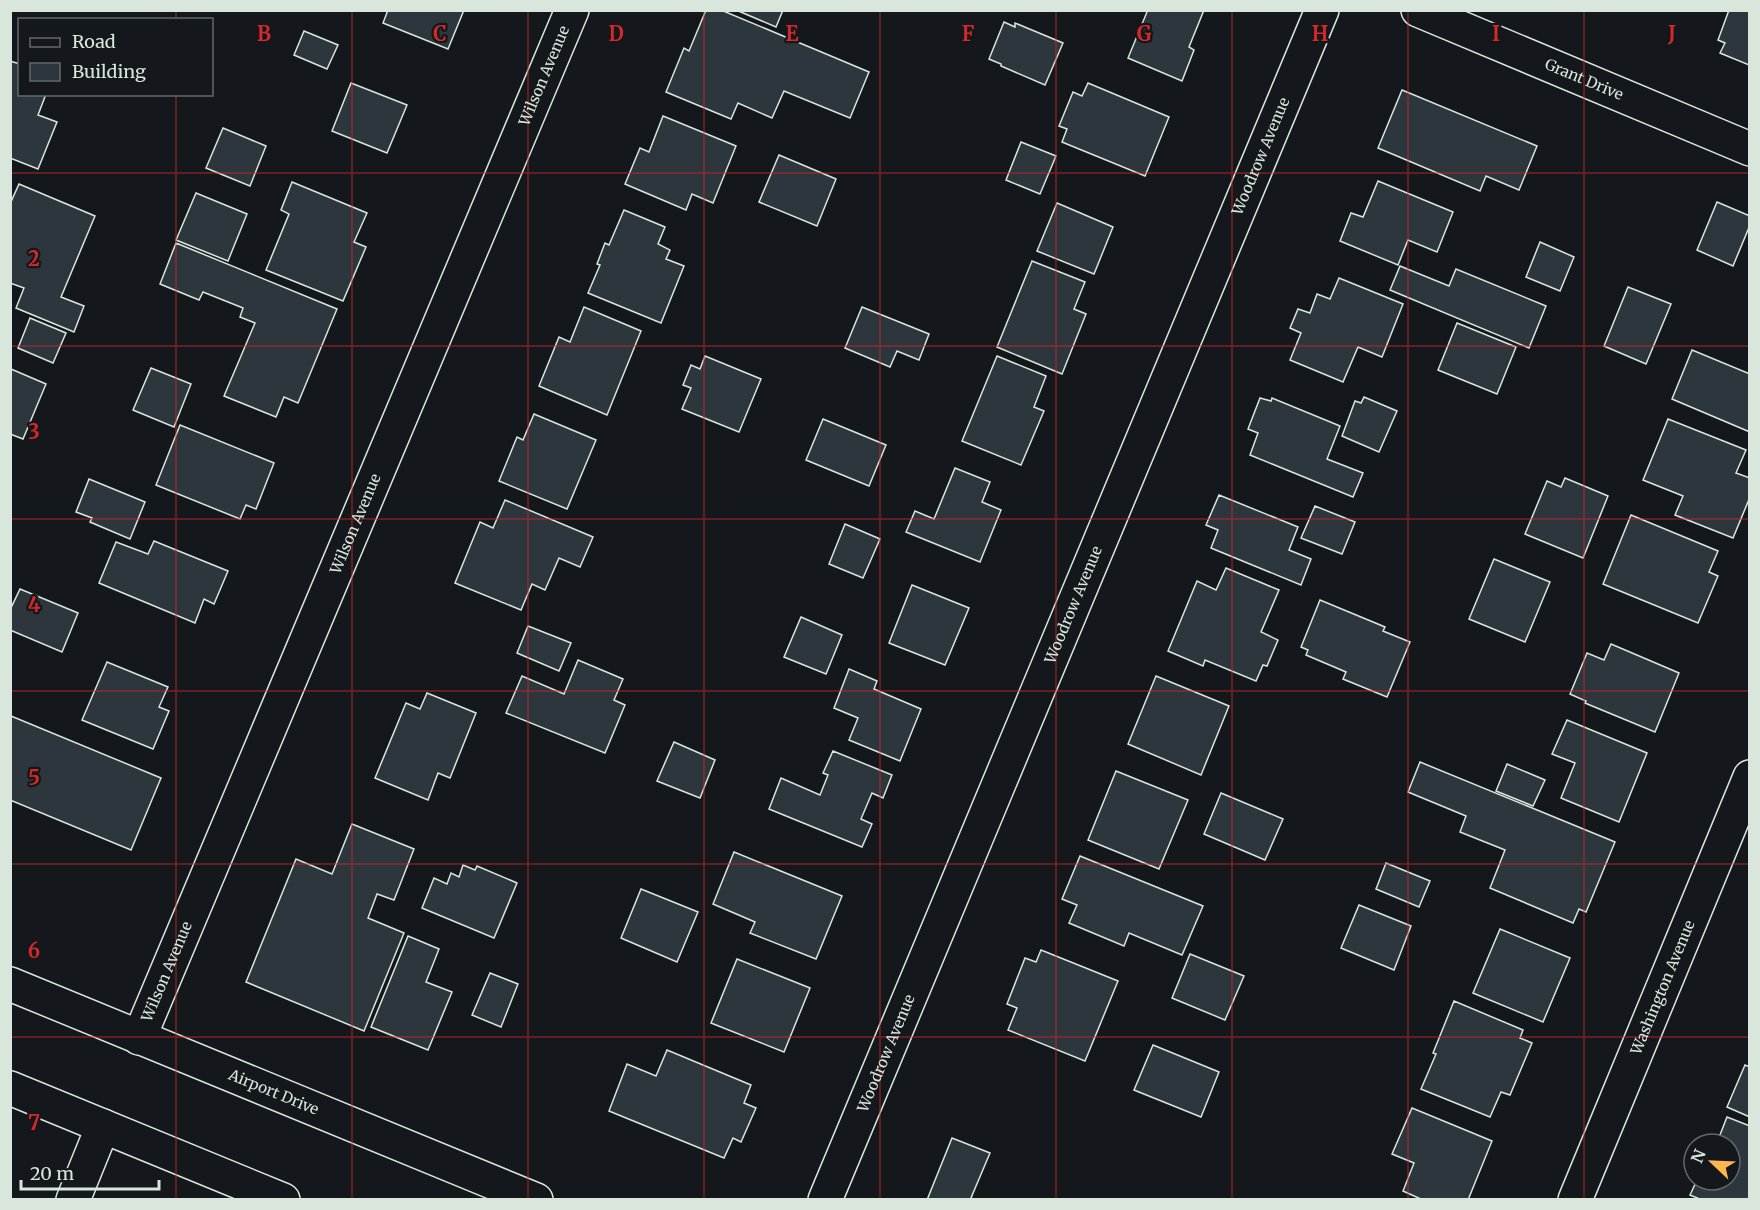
<svg xmlns="http://www.w3.org/2000/svg" width="1760" height="1210" viewBox="0 0 1760 1210" font-family="Merriweather,serif">
	<style>
		.building { fill: #2c363c; stroke: #d8e6dc; stroke-width: 1.5 }
		.lines { fill: none; stroke-linecap: round; stroke-linejoin: round }
		.street-casing { stroke: #d8e6dc; stroke-width: 36 }
		.secondary-casing { stroke: #d8e6dc; stroke-width: 36 }
		.street { stroke: #14181c; stroke-width: 33 }
		.secondary { stroke: #14181c; stroke-width: 33 }
		.grid { fill: none; stroke: #d62828; stroke-width: 1.5; stroke-opacity: 0.55 }
		.labels { text-anchor: middle; stroke-width: 4.5; stroke-linejoin: round; paint-order: stroke }
		.street-label { font-size: 15px; fill: #d8e6dc; stroke: #14181c }
		.grid-label { font-size: 20px; text-anchor: middle; font-weight: bold; fill: #d62828; stroke: #14181c; stroke-width: 4.5; stroke-linejoin: round; paint-order: stroke }
	</style>
	<rect width="100%" height="100%" fill="#14181c"/>
	<g class="building">
		<path d="M388,10h76l-16,39 -65,-26z"/>
		<path d="M706,10h15l148,62 -19,46 -66,-27 -12,27 -34,-15 -7,16 -65,-27 18,-44 5,3z"/>
		<path d="M736,10h47l-7,17z"/>
		<path d="M1145,10h59l-15,37 5,3 -12,31 -54,-23 19,-46z"/>
		<path d="M1729,10h21l-1,55 -29,-12 5,-10 -7,-3z"/>
		<path d="M1004,22l11,5v-4l48,20 -18,42 -44,-19v-2l-12,-5z"/>
		<path d="M304,31l34,14 -11,24 -33,-14z"/>
		<path d="M10,61l10,3v30h26l-8,21 19,7 -19,47 -28,-11z"/>
		<path d="M351,83l56,22 -20,48 -55,-22z"/>
		<path d="M1088,83l81,34 -24,59 -83,-34 5,-13 -8,-3 14,-34 9,4z"/>
		<path d="M1402,90l135,56 -18,44 -33,-14 -6,15 -102,-43z"/>
		<path d="M663,116l73,30 -23,57 -21,-9 -6,16 -61,-26 15,-36 9,4z"/>
		<path d="M223,128l43,18 -16,40 -44,-18z"/>
		<path d="M1021,142l35,14 -16,38 -34,-14z"/>
		<path d="M779,155l57,24 -19,47 -58,-24z"/>
		<path d="M1378,181l75,31 -16,40 -29,-12 -10,25 -58,-24 11,-28 12,4z"/>
		<path d="M292,182l75,31 -13,29 12,5 -23,54 -77,-31 23,-56 -8,-4z"/>
		<path d="M19,184l76,32 -34,81 23,9 -10,26 -58,-24 8,-20 -14,-5v-79z"/>
		<path d="M196,193l51,21 -19,47 -52,-21z"/>
		<path d="M1717,202l33,14v9l-17,41 -36,-16z"/>
		<path d="M1057,203l56,24 -19,47 -57,-23z"/>
		<path d="M624,210l41,17 -7,17 12,6 -4,9 18,7 -23,57 -73,-30 12,-28 -3,-1 8,-21 4,2z"/>
		<path d="M1540,242l34,15 -14,34 -34,-14z"/>
		<path d="M176,243l161,66 -39,94 -14,-6 -8,20 -52,-21 31,-73 -15,-6 3,-9 -40,-16 -4,8 -39,-16z"/>
		<path d="M1032,261l53,21 -11,27 12,5 -24,60 -65,-27z"/>
		<path d="M1400,266l49,20 7,-17 90,37 -17,42 -139,-58z"/>
		<path d="M1339,278l64,26 -21,53 -24,-10 -15,35 -53,-22 11,-27 -11,-5 8,-19 12,4 7,-19 13,5z"/>
		<path d="M1628,287l43,17 -25,60 -42,-18z"/>
		<path d="M584,307l57,24 -34,84 -68,-29 20,-49 11,5z"/>
		<path d="M862,307l67,27 -10,26 -22,-9 -7,16 -45,-19z"/>
		<path d="M30,318l36,15 -13,30 -35,-15z"/>
		<path d="M1457,323l59,24 -19,47 -59,-24z"/>
		<path d="M1692,350l58,24v58l-78,-33z"/>
		<path d="M705,356l56,23 -22,53 -57,-23 9,-21 -8,-3 8,-20 9,4z"/>
		<path d="M997,356l49,20 -12,31 10,4 -23,54 -59,-24z"/>
		<path d="M151,368l40,16 -17,43 -41,-17z"/>
		<path d="M11,369l35,15 -23,55 -13,-5z"/>
		<path d="M1364,397l33,14 -18,41 -37,-16 13,-35 6,2z"/>
		<path d="M1260,398l11,3 1,-3 68,28 -13,33 36,14 -10,24 -103,-42 8,-22 -10,-4z"/>
		<path d="M534,414l62,26 -29,69 -68,-28 18,-44 6,3z"/>
		<path d="M823,419l63,26 -17,41 -63,-26z"/>
		<path d="M1668,419l78,31 -10,23 14,5v19l-17,41 -58,-23 8,-19 -40,-16z"/>
		<path d="M180,425l94,38 -18,46 -10,-4 -6,14 -84,-34z"/>
		<path d="M955,468l35,14 -8,20 19,8 -21,52 -74,-30 9,-21 19,8z"/>
		<path d="M1565,478l43,18 -25,62 -58,-24 22,-53 14,6z"/>
		<path d="M89,479l56,23 -15,37 -40,-17 2,-4 -16,-6z"/>
		<path d="M1219,495l79,32 -9,23 22,9 -10,26 -90,-37 7,-18 -12,-5z"/>
		<path d="M505,500l88,37 -13,30 -21,-9 -14,32 -13,-6 -11,26 -66,-27 25,-61 13,6z"/>
		<path d="M1315,506l40,16 -13,32 -41,-16z"/>
		<path d="M1631,515l87,36 -9,21 9,4 -20,47 -95,-39z"/>
		<path d="M845,524l35,15 -17,39 -34,-14z"/>
		<path d="M154,541l74,30 -14,33 -10,-5 -9,24 -96,-40 17,-41 32,12z"/>
		<path d="M1494,559l56,23 -25,60 -56,-23z"/>
		<path d="M1226,568l53,22 -18,42 17,8 -11,26 -4,-1 -7,16 -51,-21 -2,6 -35,-15 29,-70 19,9z"/>
		<path d="M912,585l57,23 -24,57 -56,-22z"/>
		<path d="M20,589l58,24 -16,39 -52,-22v-20z"/>
		<path d="M1320,600l65,27 -2,4 27,11 -23,55 -44,-18 3,-7 -40,-17 2,-5 -7,-3z"/>
		<path d="M801,617l41,18 -16,39 -42,-17z"/>
		<path d="M528,626l43,17 -12,28 -42,-18z"/>
		<path d="M1611,644l68,29 -24,59 -70,-29 1,-2 -16,-7 17,-41 17,7z"/>
		<path d="M578,660l45,19 -9,21 11,5 -20,48 -99,-40 16,-37 42,18z"/>
		<path d="M107,662l61,25 -9,20 10,4 -16,38 -71,-29z"/>
		<path d="M849,669l28,12 -3,8 47,20 -21,52 -51,-21 9,-22 -24,-10z"/>
		<path d="M1156,676l73,30 -28,69 -73,-31z"/>
		<path d="M427,693l49,20 -26,65 -12,-5 -10,27 -53,-22 31,-75 14,6z"/>
		<path d="M11,716l150,62 -30,72 -121,-50z"/>
		<path d="M1567,720l80,33 -28,69 -58,-24 14,-35 -23,-9z"/>
		<path d="M674,742l41,18 -15,38 -43,-17z"/>
		<path d="M833,751l59,24 -9,23 -11,-5 -11,26 11,5 -10,23 -93,-38 12,-31 39,17 8,-20 -5,-2z"/>
		<path d="M1420,762l195,80 -29,70 -7,-3 -6,14 -83,-35 15,-38 -45,-18 6,-16 -58,-24z"/>
		<path d="M1507,764l38,16 -12,26 -37,-15z"/>
		<path d="M1116,771l72,29 -29,69 -71,-29z"/>
		<path d="M1221,793l62,26 -18,41 -61,-26z"/>
		<path d="M352,824l62,25 -20,51 -17,-6 -9,24 36,15 -40,98 -118,-49 50,-123 36,15z"/>
		<path d="M734,852l108,44 -26,63 -66,-26 5,-11 -42,-18z"/>
		<path d="M1080,856l123,50 -21,49 -53,-22 -5,13 -55,-23 8,-18 -15,-6z"/>
		<path d="M1386,863l44,18 -11,26 -43,-18z"/>
		<path d="M463,865l12,5 2,-4 40,17 -23,55 -72,-30 12,-30 13,6 4,-11 8,4z"/>
		<path d="M641,889l57,23 -21,50 -56,-24z"/>
		<path d="M1359,905l52,21 -17,44 -53,-22z"/>
		<path d="M1500,929l70,29 -27,64 -70,-29z"/>
		<path d="M408,936l31,13 -13,33 26,10 -24,58 -57,-23z"/>
		<path d="M1041,950l77,31 -33,80 -77,-31 9,-22 -10,-4 18,-46 11,4z"/>
		<path d="M1190,954l54,22 -19,44 -53,-22z"/>
		<path d="M737,959l73,29 -26,64 -73,-29z"/>
		<path d="M490,973l28,11 -17,43 -29,-12z"/>
		<path d="M1454,1001l69,29 -3,8 12,5 -22,52 -9,-3 -11,25 -69,-28 15,-35 -3,-1z"/>
		<path d="M1153,1045l66,27 -18,45 -67,-27z"/>
		<path d="M667,1050l84,35 -7,18 12,5 -15,34 -8,-4 -9,20 -115,-47 18,-47 29,12z"/>
		<path d="M1745,1065l5,2v50l-23,-10z"/>
		<path d="M1412,1108l80,33 -24,59h-45l-20,-9 11,-28 -22,-9z"/>
		<path d="M1727,1117l23,9v73l-48,1 -12,-5 7,-15h33v-36h-18l2,-6 4,2z"/>
		<path d="M952,1138l38,15 -19,45 4,2h-48z"/>
	</g>
	<g class="lines">
		<defs>
			<g id="street">
				<path id="s1" d="M1418,10l332,139"/>
				<path id="s2" d="M139,1038l433,-1028"/>
				<path d="M73,1200l30,-74"/>
				<path id="s3" d="M825,1200l497,-1190"/>
				<path id="s4" d="M1575,1200l175,-423"/>
			</g>
			<g id="secondary">
				<path id="s5" d="M10,984l526,216"/>
				<path d="M10,1088l273,112"/>
			</g>
		</defs>
		<use href="#street" class="street-casing"/>
		<use href="#secondary" class="secondary-casing"/>
		<use href="#street" class="street"/>
		<use href="#secondary" class="secondary"/>
	</g>
	<path class="grid" d="M176,10v10M352,10v1190M528,10v1190M704,10v1190M880,10v1190M1056,10v1190M1232,10v1190M1408,10v1190M1584,10v1190M176,94v1106M10,173h1740M10,346h1740M10,519h1740M10,691h1740M10,864h1740M10,1037h1740"/>
	<g class="labels">
		<g class="street-label">
			<text dy="5" stroke="none"><textPath href="#s2" startOffset="1044">Wilson Avenue</textPath></text>
			<text dy="5" stroke="none"><textPath href="#s1" startOffset="180">Grant Drive</textPath></text>
			<text dy="5" stroke="none"><textPath href="#s3" startOffset="1131">Woodrow Avenue</textPath></text>
			<text dy="5" stroke="none"><textPath href="#s2" startOffset="558">Wilson Avenue</textPath></text>
			<text dy="5" stroke="none"><textPath href="#s3" startOffset="645">Woodrow Avenue</textPath></text>
			<text dy="5" stroke="none"><textPath href="#s2" startOffset="72">Wilson Avenue</textPath></text>
			<text dy="5" stroke="none"><textPath href="#s4" startOffset="230">Washington Avenue</textPath></text>
			<text dy="5" stroke="none"><textPath href="#s3" startOffset="159">Woodrow Avenue</textPath></text>
			<text dy="5" stroke="none"><textPath href="#s5" startOffset="285">Airport Drive</textPath></text>
		</g>
	</g>
	<g class="grid-label">
		<text x="264" y="41">B</text>
		<text x="440" y="41">C</text>
		<text x="616" y="41">D</text>
		<text x="792" y="41">E</text>
		<text x="968" y="41">F</text>
		<text x="1144" y="41">G</text>
		<text x="1320" y="41">H</text>
		<text x="1496" y="41">I</text>
		<text x="1672" y="41">J</text>
		<text x="34" y="266">2</text>
		<text x="34" y="439">3</text>
		<text x="34" y="612">4</text>
		<text x="34" y="785">5</text>
		<text x="34" y="958">6</text>
		<text x="34" y="1130">7</text>
	</g>
	<rect width="1760" height="1210" fill="none" stroke="#d8e6dc" stroke-width="24"/>
	<rect x="18" y="18" width="195" height="78" fill="#14181c" stroke="#626a69" stroke-width="1.5"/>
	<rect x="30" y="38" width="30" height="9" fill="#14181c" stroke="#626a69" stroke-width="1.5"/>
	<text x="72" y="48" font-size="18" fill="#d8e6dc">Road</text>
	<rect x="30" y="63" width="30" height="18" fill="#2c363c" stroke="#626a69" stroke-width="1.5"/>
	<text x="72" y="78" font-size="18" fill="#d8e6dc">Building</text>
	<g transform="translate(1712 1162) rotate(293)"><circle r="28" fill="#14181c" stroke="#626a69" stroke-width="1.5"/>
	<path d="M0-4.5L10 22L0 15L-10 22Z" fill="#ffb74d"/>
	<text y="-9" font-size="16" font-weight="bold" text-anchor="middle" fill="#d8e6dc">N</text>
	</g>
	<path d="M21 1180v9h138v-9" fill="none" stroke="#d8e6dc" stroke-width="3"/>
	<text x="30" y="1180" font-size="18" fill="#d8e6dc" stroke="#14181c" stroke-width="4.5" paint-order="stroke">20 m</text>
</svg>
